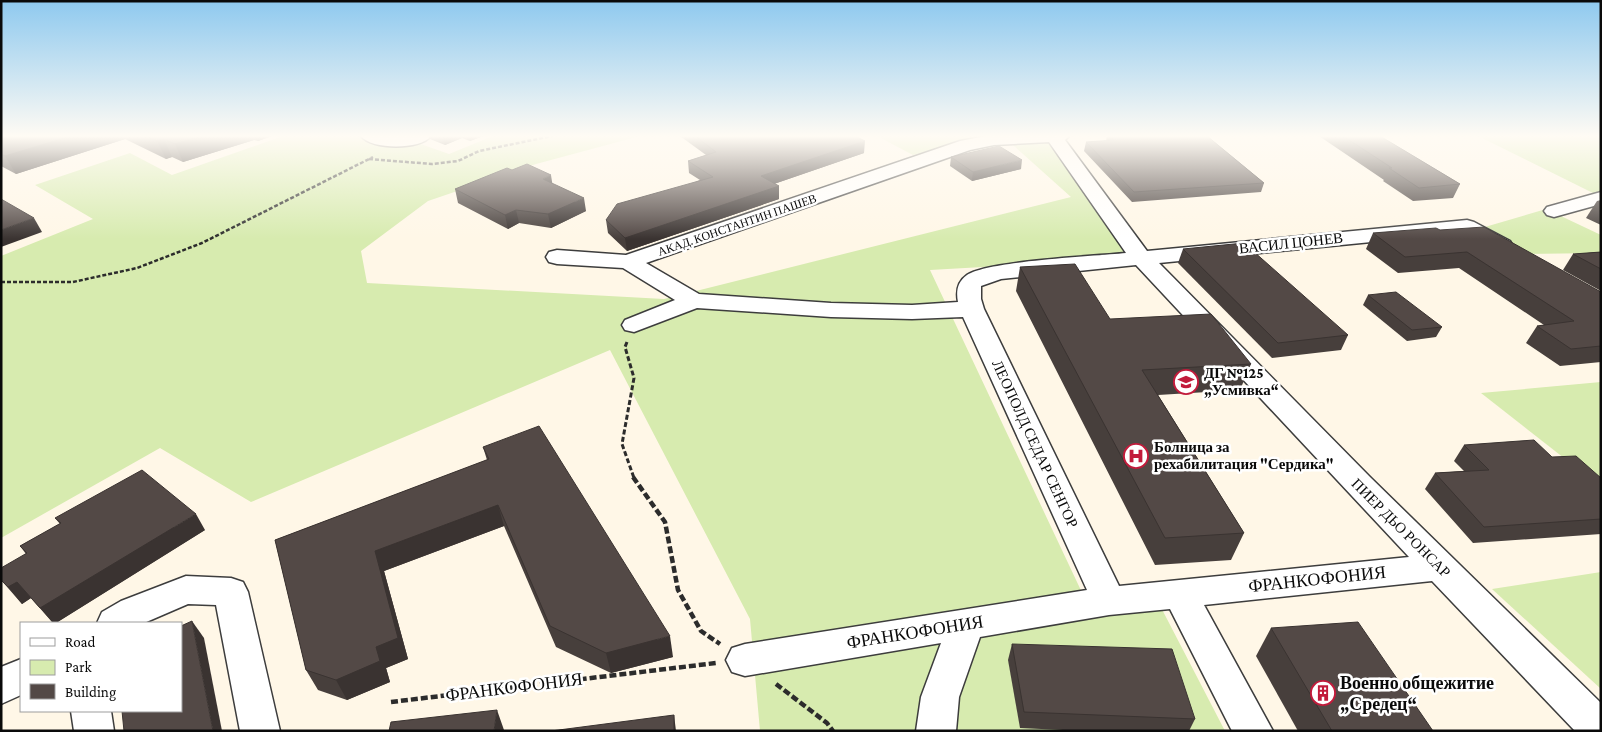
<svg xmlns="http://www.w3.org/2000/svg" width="1602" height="732" viewBox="0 0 1602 732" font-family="'Crimson Pro',serif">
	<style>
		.green { fill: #d7ebaf }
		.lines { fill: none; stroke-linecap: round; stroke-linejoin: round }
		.minor-casing { stroke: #3d3d3d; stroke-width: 3 }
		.path-far2 { stroke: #2c2c2c; stroke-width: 2.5; stroke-dasharray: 4 2; stroke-linecap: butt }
		.path-far1 { stroke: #2c2c2c; stroke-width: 3; stroke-dasharray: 5 2.5; stroke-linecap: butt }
		.path { stroke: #2c2c2c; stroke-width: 4.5; stroke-dasharray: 7 3; stroke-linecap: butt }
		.minor { fill: #fff; fill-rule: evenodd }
		.wall { fill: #473f3c }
		.shaded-wall { fill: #3a3331 }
		.building { fill: #534946; stroke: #3a3331 }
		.labels { text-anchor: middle; stroke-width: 5; stroke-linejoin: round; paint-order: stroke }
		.far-street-label { font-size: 12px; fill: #0a0a0a; stroke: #fff }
		.street-label { font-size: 15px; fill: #0a0a0a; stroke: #fff }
		.poi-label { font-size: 15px; font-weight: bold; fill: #0a0a0a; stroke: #fff; text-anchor: start }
		.near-street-label { font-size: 18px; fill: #0a0a0a; stroke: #fff }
		.near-poi-label { font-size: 18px; font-weight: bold; fill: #0a0a0a; stroke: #fff; text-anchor: start }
	</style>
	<rect width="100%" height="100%" fill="#fff7e7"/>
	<g class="green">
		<path d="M283,136h115l51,18 44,-18h147l-104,28 -108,37 -67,50 6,32 297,16 407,-102 -68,-61h56l82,122 -211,12 155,329 68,-7 72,139h-465l-10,-112 -140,-269 -359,152 -91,-54 -159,90v-282l92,-37 -58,-34 95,-32 42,22z"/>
		<path d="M877,136h106l-70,19z"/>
		<path d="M1478,136h123v58l-4,1z"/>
		<path d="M1546,209l55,26v18l-80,1 -43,-25z"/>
		<path d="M1601,382v105l-120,-94z"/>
		<path d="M1601,572v117l-109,-100z"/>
	</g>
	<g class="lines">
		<defs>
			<g id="minor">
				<path d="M361,136h70c-10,14 -60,14 -70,0z"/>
				<path d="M986,136h83l-4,4 82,111 320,-31 7,2 36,19 3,5 -3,5c-17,4 -33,-10 -47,-18l-304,30 211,214 231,226v28h-26l-143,-150 -228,24 69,126h-41l-62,-122 -61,6 -129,22 -21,60 -3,34h-40l5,-34 20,-54 -196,33 -13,-4 -6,-12 6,-12 13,-4 342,-54 -124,-273 -51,2 -81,-2 -134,-9 -63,24 -9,-2 -3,-5 3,-5 50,-20 -52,-32 -66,-4 -8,-2 -3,-5 3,-5 8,-2 69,5 334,-114zM1049,142l77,111c-30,3 -139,8 -159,22 -10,7 -11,17 -9,27l-46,3 -81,-2 -132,-9 -53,-31 324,-113 24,-5zM1136,265l273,292 -290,29 -135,-277 -3,-10v-13l20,-7z"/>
				<path d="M1601,192v12l-47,13 -7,-2 -3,-4 3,-4z"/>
				<path d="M186,576l45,2 12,4 5,10 32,139h-40l-24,-126 -28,-1 -44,19h-47l5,-11 19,-11z"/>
				<path d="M21,659v36l-20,9v-37z"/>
				<path d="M71,711h40l3,20h-40z"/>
			</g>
		</defs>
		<use href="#minor" class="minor-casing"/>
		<g class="path-far2">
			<path d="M369,159l63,5 26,-3 21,-10 73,-15"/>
			<path d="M1,282h72l64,-14 65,-25 171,-86"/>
		</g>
		<path class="path-far1" d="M627,342l-2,5 9,31 -12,66 12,34"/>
		<g class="path">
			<path d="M633,477l32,45 13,68 23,41 19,13"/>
			<path d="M776,684l51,39 6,8"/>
			<path d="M391,702l325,-39"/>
		</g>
		<use href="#minor" class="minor"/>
	</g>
	<g class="wall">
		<path d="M1,136h271l-14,5 -4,-1 -71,22 -11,-5 -6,2 -41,-20 -109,35 -15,-8z"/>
		<path d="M429,136h54l-13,5 -8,-3 -17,7 -15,-6z"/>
		<path d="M680,136h175l9,17 -90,31 5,2v13l-152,52 -19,-18 -2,-13 94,-40 -11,-7 -1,-12 18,-6z"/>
		<path d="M1107,136h100l57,47 -3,9 -129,10 -48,-51 2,-9 20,-1z"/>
		<path d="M1319,136h61l80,48 -7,14 -40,3 -30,-20 1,-1z"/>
		<path d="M951,157l70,12 -49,12 -22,-15z"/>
		<path d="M512,170l40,13 34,28 -35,17 -32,-5 -11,6 -50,-26 -3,-14z"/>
		<path d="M1601,200v25l-15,-7 11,-17z"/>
		<path d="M1440,230l161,62v70l-41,4 -34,-23 11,-17 7,-1 -85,-57 -61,5 -32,-24 7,-16z"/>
		<path d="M1183,249l165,86 -7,15 -69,8 -94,-95z"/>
		<path d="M1601,252v39l-38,-21 10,-16z"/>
		<path d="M1020,267l90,52 141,45 -11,26 -82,5 86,138 -13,27 -76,5 -139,-274z"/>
		<path d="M1368,295l74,32 -6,10 -29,4 -44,-36z"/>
		<path d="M1464,445l88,12 49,21v56l-128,9 -48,-54 10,-16 29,-2 -10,-10z"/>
		<path d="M483,447l190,210 -62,16 -55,-26 -52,-121 -120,45 24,88 -22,9 4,14 -43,18 -29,-10 -12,-20 -31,-130 212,-80z"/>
		<path d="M55,518l150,12 -149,93h-3l-22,-25 -9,6 -21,-24 25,-26 -6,-8 40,-22z"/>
		<path d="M1271,628l162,103h-135l-42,-75z"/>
		<path d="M1012,644l183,75 -6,12h-105l-64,-3 -12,-68z"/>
	</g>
	<g class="shaded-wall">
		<path d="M1,136h32l-32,10z"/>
		<path d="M71,136h52l2,3 -109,35 -11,-18z"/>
		<path d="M202,136h50l2,4 -71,22 -8,-18z"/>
		<path d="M256,136h16l-14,5z"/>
		<path d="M443,136h19v2l-17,7z"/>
		<path d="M469,136h14l-13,5z"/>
		<path d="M164,139l8,18 -6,2 -9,-18z"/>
		<path d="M865,141l-1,12 -102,35 -1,-12z"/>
		<path d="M1022,160l-1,9 -49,12 1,-9z"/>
		<path d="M551,175l2,13 -10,-9z"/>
		<path d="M779,186v13l-152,52 -2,-13z"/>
		<path d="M584,198l2,13 -35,17 -3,-14z"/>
		<path d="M516,210l3,13 -11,6 -3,-14z"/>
		<path d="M34,218l8,14 -41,15v-17z"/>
		<path d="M498,505l6,21 -120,45 24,88 -22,9 4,14 -43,18 -11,-20 40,-33 -1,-96z"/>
		<path d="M196,514l9,16 -149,93h-3l-13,-15z"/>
		<path d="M17,582l14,16 -9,6 -14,-17z"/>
		<path d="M192,621l12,17 18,93h-9z"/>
		<path d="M670,636l3,21 -62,16 -5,-20z"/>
		<path d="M497,710l7,20v1h-10z"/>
		<path d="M674,715l2,16h-2z"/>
	</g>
	<g class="building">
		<path d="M14,136h57l-66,20 -4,-2v-14z"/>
		<path d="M146,136h56l-27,8 -11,-5 -7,2z"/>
		<path d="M695,136h160l10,5 -104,35 18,10 -154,52 -19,-18 11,-16 96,-27 -25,-16 28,-9z"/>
		<path d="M1110,136h97l57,47 -130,9 -48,-50 28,-2z"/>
		<path d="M1343,136h37l80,48 -41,4 -30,-20h3z"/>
		<path d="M999,146l23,14 -49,12 -22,-15z"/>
		<path d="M527,164l24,11 -8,4 41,19 -36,16 -32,-4 -11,5 -50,-26 52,-21 5,2z"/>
		<path d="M1,199l33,19 -33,12z"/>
		<path d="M1484,227l117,65v54l-30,3 -34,-23 37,-5 -107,-69 -62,5 -32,-24 63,-5 4,2z"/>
		<path d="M1244,243l104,92 -70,8 -95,-94z"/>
		<path d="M1601,252v17l-28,-15z"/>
		<path d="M1075,264l35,55 101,-5 40,50 -109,6 102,163 -79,5 -145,-271z"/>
		<path d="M1396,292l46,35 -30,3 -44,-35z"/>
		<path d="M539,426l131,210 -64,17 -56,-27 -52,-121 -123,46 23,87 -22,9 4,14 -44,19 -30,-10 -31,-130 214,-81 -6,-12z"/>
		<path d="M1534,440l18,17 24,-1 25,22v41l-117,8 -49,-54 54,-3 -25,-25z"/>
		<path d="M142,470l54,44 -156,94 -23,-26 -9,5 -7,-7v-12l26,-15 -7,-7 41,-23 -6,-5z"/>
		<path d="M192,621l21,110h-89l-2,-20h59v-85z"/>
		<path d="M1358,622l75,109h-101l-61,-103z"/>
		<path d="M1012,644l160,5 23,70 -171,-7z"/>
		<path d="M497,710l-3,21h-105l2,-9z"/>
		<path d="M674,715v16h-123z"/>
	</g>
	<linearGradient id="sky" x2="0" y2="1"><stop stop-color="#8ec9ef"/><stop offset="0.57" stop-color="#fffbf4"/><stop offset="1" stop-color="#fffbf4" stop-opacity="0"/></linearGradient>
	<rect width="1602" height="239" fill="url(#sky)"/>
	<defs>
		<symbol id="school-ring" viewBox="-11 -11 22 22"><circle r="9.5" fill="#fff" stroke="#c21b3b" stroke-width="1.5"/><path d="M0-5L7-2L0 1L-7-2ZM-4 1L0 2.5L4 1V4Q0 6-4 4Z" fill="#c21b3b"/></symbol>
		<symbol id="hospital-ring" viewBox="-11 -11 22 22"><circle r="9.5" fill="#fff" stroke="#c21b3b" stroke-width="1.5"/><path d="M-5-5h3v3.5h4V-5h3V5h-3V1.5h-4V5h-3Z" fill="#c21b3b"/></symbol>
		<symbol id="building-ring" viewBox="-11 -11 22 22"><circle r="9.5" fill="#fff" stroke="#c21b3b" stroke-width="1.5"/><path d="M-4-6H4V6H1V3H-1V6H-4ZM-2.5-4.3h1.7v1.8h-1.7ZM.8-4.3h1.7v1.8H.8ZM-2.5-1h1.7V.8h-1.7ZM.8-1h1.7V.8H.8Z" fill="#c21b3b"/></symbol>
	</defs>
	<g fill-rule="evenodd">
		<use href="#school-ring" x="1172" y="368" width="28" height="28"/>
		<use href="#hospital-ring" x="1122" y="442" width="28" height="28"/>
		<use href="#building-ring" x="1309" y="679" width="28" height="28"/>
	</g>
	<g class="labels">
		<g class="far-street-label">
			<text transform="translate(737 225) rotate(-19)" y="4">АКАД. КОНСТАНТИН ПАШЕВ</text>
		</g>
		<g class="street-label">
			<text transform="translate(1291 243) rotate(-6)" y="5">ВАСИЛ ЦОНЕВ</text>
			<text transform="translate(1035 444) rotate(65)" y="5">ЛЕОПОЛД СЕДАР СЕНГОР</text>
			<text transform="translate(1401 528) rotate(45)" y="5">ПИЕР ДЬО РОНСАР</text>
		</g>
		<g class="poi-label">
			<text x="1204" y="378">ДГ №125<tspan x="1204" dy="17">„Усмивка“</tspan></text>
			<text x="1154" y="452">Болница за<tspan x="1154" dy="17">рехабилитация "Сердика"</tspan></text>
		</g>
		<g class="near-street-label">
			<text transform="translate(1317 579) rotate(-6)" y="6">ФРАНКОФОНИЯ</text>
			<text transform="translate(915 632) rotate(-9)" y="6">ФРАНКОФОНИЯ</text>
			<text transform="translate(514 687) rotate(-7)" y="6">ФРАНКОФОНИЯ</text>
		</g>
		<g class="near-poi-label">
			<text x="1340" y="689">Военно общежитие<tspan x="1340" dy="21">„Средец“</tspan></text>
		</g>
	</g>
	<rect width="1602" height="732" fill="none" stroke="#0a0a0a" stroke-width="5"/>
	<rect x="20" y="622" width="162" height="90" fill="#ffffff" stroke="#9d9d9d"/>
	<rect x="30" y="638" width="25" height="8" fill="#ffffff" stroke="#9d9d9d"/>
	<text x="65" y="647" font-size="15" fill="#0a0a0a">Road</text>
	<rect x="30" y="660" width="25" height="15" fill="#d7ebaf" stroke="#9d9d9d"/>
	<text x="65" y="672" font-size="15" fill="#0a0a0a">Park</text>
	<rect x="30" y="684" width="25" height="15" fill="#534946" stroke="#9d9d9d"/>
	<text x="65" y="697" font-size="15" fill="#0a0a0a">Building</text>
</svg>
